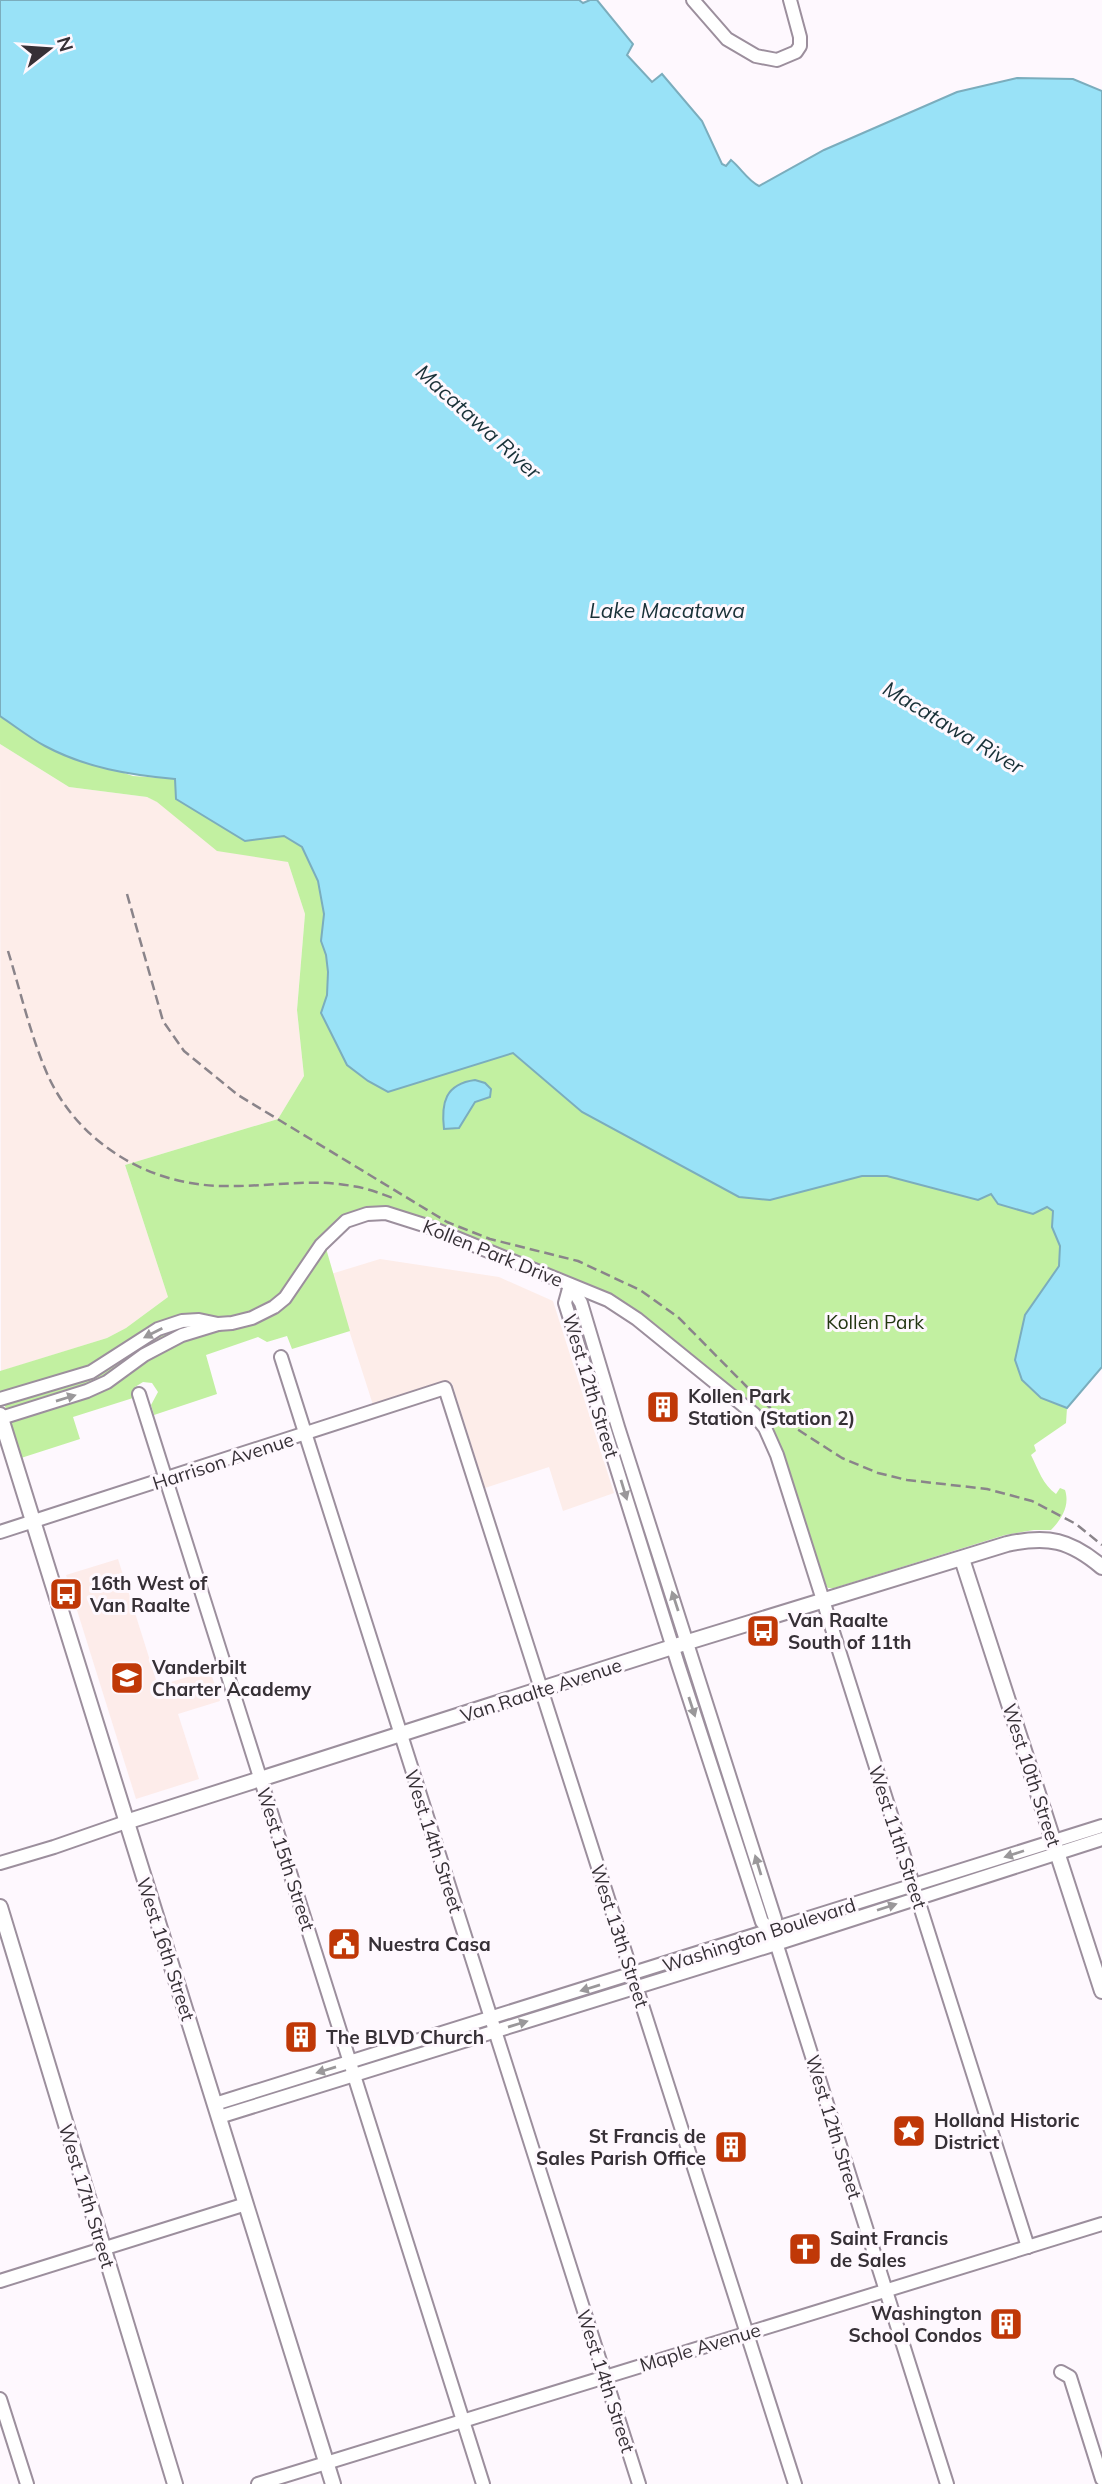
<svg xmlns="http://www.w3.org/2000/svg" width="1102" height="2484" viewBox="0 0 1102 2484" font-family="Mulish,sans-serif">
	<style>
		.industrial { fill: #fdede9 }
		.education { fill: #fdecea }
		.green { fill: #c2f0a1 }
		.water { fill: #99e2f7; stroke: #7badbd; stroke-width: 2 }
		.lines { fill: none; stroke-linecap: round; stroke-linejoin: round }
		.minor-casing { stroke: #9c8f9d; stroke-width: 16 }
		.tertiary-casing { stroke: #9c8f9d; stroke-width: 18 }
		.minor { stroke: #fff; stroke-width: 12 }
		.tertiary { stroke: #fff; stroke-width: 14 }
		.rail { stroke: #8a848a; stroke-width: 2.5; stroke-dasharray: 10 5; stroke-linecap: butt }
		.oneway { fill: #9a989a }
		.labels { text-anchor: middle; stroke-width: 6; stroke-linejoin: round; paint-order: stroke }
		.street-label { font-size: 19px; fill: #363036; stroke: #fef8fe }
		.park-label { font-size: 19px; fill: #233612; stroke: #fef8fe }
		.poi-label { font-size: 19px; font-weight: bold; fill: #363036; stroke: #fef8fe; text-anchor: start }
		.water-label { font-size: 21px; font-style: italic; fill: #193138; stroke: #fef8fe }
	</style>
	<rect width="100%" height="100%" fill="#fef8fe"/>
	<g class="industrial">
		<path d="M0,744l69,43 78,10 141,65 17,52 -8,96 7,66 -26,43 -153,46 43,132 -42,31 -19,10 -106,33z"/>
		<path d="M380,1259l119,18 54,24 61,192 -51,18 -14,-44 -64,21 -33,-105 -78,25 -43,-134z"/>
	</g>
	<path class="education" d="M118,1559l40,127 52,-16 10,31 -42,13 21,65 -63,20 -70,-224z"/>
	<path class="green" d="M0,716l44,30 89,30 43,3 69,62 40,-5 17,11 16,34 6,33 -3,27 5,14 2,17 -1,23 -6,18 67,79 125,-39 68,58 197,87 84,-22h25l91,24 13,-6 56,13 6,4 -1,16 8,18 -1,21 -34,49 -10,45 26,37 26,11 -1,15 -32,22 2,6 -5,4c7,14 12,30 25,39l4,-6 5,2c5,15 -3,29 -14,40h-17l-29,5 -171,53h-6l-4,-6 -53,-159 -143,-117 -54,-26 -174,-70c-35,-3 -55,-2 -77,28l27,93 -58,18 -5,-13 -20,6 -9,-5 -52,18 11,39 -63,21 -3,-10 7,-13 -6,-9 -9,-1 -8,5 -2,11 -60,19 7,22 -59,19 -21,-68v-19l107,-33 19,-10 42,-31 -43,-132 153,-46 26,-43 -7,-66 8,-96 -17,-52 -71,-11 -60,-49 -10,-5 -78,-10 -69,-43z"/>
	<g class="water">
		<path d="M0,0h579l4,3 7,-3h7l36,44 -6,11 25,27 10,-8 40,47 20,43 4,2 5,-6c10,8 16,20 28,26l65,-36 133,-58 60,-14 56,1 29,12v1276l-35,41 -26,-10 -19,-18 -7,-20 10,-45 34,-49 1,-20 -8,-19 1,-16 -6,-4 -14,7 -35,-10 -7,-10 -13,6 -91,-24h-25l-92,24 -31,-3 -157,-85 -69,-59 -125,39 -20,-11 -21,-16 -26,-52 6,-18 1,-23 -2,-17 -5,-14 3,-27 -6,-33 -16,-34 -18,-11 -39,5 -69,-42 -1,-20c-45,-4 -89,-11 -130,-33 -15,-8 -30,-20 -45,-30z"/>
		<path d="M475,1080l10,3 6,6 -1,8 -15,5 -16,26 -15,1c-3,-26 1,-45 31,-49z"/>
	</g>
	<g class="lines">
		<defs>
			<g id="minor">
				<path d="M693,0l34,39 29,17 21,4 19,-8 4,-6v-9l-10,-37"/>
				<path d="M570,1285l11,18 37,124 157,492 -3,11 7,22 168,532"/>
				<path d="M570,1285l-5,18 113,361 84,258 10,8"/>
				<path d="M281,1357l358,1127"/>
				<path d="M139,1394l344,1090"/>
				<path d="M0,1399l91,-27 67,-43 24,-8 17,-1 19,4 14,-1 20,-5 22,-11 11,-9 36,-53 25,-24 21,-7 19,-1 41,13 181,74 29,19 117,95 11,14 12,27 251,792"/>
				<path d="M1,1418l86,-27 20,-9 37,-27 38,-20 36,-11"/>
				<path d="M0,1532l445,-144 350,1096"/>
				<path d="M0,1863l54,-16 72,-25"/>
				<path d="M215,2104l887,-278"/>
				<path d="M219,2117l557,-173 326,-105"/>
				<path d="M0,2281l246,-77"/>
				<path d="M1061,2372l9,5 32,102"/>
				<path d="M0,2399l27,85"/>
				<path d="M258,2484l844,-260"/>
			</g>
			<g id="tertiary">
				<path d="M0,1415l333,1069"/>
				<path d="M962,1559l140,432"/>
				<path d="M126,1822l562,-180 319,-98c41,-9 63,-4 95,23"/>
				<path d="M0,1907l175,577"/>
			</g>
		</defs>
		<use href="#minor" class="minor-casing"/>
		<use href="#tertiary" class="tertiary-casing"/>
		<use href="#minor" class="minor"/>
		<use href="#tertiary" class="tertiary"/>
		<g class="rail">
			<path d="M127,894l36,127 21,30 54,44 209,127 43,17 88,22 62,29 38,27 69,70 39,35 56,36 36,15 29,7 80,9 45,12 44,23 26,21"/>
			<path d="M8,951c13,42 23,87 41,127 32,67 102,108 176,108 42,1 86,-8 127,0 15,2 27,7 41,12"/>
		</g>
	</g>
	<defs><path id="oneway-solid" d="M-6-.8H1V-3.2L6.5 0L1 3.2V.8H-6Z" transform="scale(1.75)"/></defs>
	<g class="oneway">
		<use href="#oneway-solid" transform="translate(153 1333) rotate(153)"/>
		<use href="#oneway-solid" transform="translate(66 1398) rotate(-17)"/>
		<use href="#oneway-solid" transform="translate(624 1490) rotate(73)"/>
		<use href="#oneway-solid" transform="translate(675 1601) rotate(-108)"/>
		<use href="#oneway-solid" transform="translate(692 1707) rotate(72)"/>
		<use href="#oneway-solid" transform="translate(1014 1854) rotate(162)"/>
		<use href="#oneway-solid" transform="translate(758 1865) rotate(-107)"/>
		<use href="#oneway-solid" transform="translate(887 1907) rotate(-18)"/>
		<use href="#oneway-solid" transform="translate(590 1988) rotate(163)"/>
		<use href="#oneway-solid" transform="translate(518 2024) rotate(-17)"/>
		<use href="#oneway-solid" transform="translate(326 2070) rotate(163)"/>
	</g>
	<defs>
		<symbol id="building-square" viewBox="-11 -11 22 22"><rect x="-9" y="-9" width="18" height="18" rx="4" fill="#c03807" stroke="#fef8fe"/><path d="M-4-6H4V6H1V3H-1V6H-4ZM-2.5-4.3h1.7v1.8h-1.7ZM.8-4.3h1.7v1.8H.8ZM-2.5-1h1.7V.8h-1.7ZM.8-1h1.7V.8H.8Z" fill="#fff"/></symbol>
		<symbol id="bus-square" viewBox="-11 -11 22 22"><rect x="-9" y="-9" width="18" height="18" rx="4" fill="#c03807" stroke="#fef8fe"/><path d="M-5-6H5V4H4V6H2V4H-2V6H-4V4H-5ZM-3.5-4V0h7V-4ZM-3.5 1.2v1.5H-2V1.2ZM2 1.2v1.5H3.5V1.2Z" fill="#fff"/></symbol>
		<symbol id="school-square" viewBox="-11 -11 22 22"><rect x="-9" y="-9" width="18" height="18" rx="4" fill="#c03807" stroke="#fef8fe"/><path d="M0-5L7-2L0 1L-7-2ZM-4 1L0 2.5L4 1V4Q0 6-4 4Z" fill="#fff"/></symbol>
		<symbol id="civic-square" viewBox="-11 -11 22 22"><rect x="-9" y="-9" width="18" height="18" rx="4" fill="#c03807" stroke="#fef8fe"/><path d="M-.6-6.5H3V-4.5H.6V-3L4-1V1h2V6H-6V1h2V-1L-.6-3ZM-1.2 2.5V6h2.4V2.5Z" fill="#fff"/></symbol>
		<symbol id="sight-square" viewBox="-11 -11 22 22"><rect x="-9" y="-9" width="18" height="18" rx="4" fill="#c03807" stroke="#fef8fe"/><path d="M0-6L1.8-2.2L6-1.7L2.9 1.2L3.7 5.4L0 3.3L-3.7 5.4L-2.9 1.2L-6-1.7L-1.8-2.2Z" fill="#fff"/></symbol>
		<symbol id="church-square" viewBox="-11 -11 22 22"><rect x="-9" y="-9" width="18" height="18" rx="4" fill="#c03807" stroke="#fef8fe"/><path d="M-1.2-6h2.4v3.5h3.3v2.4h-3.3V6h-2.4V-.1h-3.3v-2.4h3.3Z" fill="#fff"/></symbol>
	</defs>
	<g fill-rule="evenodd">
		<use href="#building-square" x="644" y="1388" width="38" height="38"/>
		<use href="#bus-square" x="47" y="1575" width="38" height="38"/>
		<use href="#bus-square" x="744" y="1612" width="38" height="38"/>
		<use href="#school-square" x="108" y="1659" width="38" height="38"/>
		<use href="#civic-square" x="325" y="1925" width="38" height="38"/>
		<use href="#building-square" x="282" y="2018" width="38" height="38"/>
		<use href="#sight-square" x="890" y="2112" width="38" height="38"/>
		<use href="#building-square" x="712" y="2128" width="38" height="38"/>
		<use href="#church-square" x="786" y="2230" width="38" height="38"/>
		<use href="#building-square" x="987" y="2305" width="38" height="38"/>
	</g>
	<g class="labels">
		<g class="street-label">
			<text transform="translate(493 1253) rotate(22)" y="7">Kollen Park Drive</text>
			<text transform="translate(591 1386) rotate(73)" y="7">West 12th Street</text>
			<text transform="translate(223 1461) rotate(-18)" y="7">Harrison Avenue</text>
			<text transform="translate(541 1690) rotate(-18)" y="7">Van Raalte Avenue</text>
			<text transform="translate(1032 1775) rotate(72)" y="7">West 10th Street</text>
			<text transform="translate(898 1837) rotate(72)" y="7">West 11th Street</text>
			<text transform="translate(434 1841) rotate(72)" y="7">West 14th Street</text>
			<text transform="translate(286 1859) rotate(72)" y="7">West 15th Street</text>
			<text transform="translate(759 1935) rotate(-18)" y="7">Washington Boulevard</text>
			<text transform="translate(620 1936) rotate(72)" y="7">West 13th Street</text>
			<text transform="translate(166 1949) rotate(72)" y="7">West 16th Street</text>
			<text transform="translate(834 2127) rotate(73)" y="7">West 12th Street</text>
			<text transform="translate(87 2196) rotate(73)" y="7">West 17th Street</text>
			<text transform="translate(700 2347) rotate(-17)" y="7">Maple Avenue</text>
			<text transform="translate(606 2381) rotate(72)" y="7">West 14th Street</text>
		</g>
		<g class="park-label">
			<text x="875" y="1329">Kollen Park</text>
		</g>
		<g class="poi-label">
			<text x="688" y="1403">Kollen Park<tspan x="688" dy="22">Station (Station 2)</tspan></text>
			<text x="90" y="1590">16th West of<tspan x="90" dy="22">Van Raalte</tspan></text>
			<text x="788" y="1627">Van Raalte<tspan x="788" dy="22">South of 11th</tspan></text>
			<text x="152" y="1674">Vanderbilt<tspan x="152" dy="22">Charter Academy</tspan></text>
			<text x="368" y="1951">Nuestra Casa</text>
			<text x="326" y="2044">The BLVD Church</text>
			<text x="934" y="2127">Holland Historic<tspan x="934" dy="22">District</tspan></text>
			<text x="706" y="2143" text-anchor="end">St Francis de<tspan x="706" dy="22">Sales Parish Office</tspan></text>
			<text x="830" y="2245">Saint Francis<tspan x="830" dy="22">de Sales</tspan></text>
			<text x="982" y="2320" text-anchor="end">Washington<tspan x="982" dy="22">School Condos</tspan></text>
		</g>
		<g class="water-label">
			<text transform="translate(478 422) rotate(42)" y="7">Macatawa River</text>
			<text x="667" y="618">Lake Macatawa</text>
			<text transform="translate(953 728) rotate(31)" y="7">Macatawa River</text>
		</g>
	</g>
	<g transform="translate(49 49) rotate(73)" stroke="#fef8fe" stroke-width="5" paint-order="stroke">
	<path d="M0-5L12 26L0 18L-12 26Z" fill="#363036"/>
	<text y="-10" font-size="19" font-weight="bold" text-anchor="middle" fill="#363036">N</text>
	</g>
</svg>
